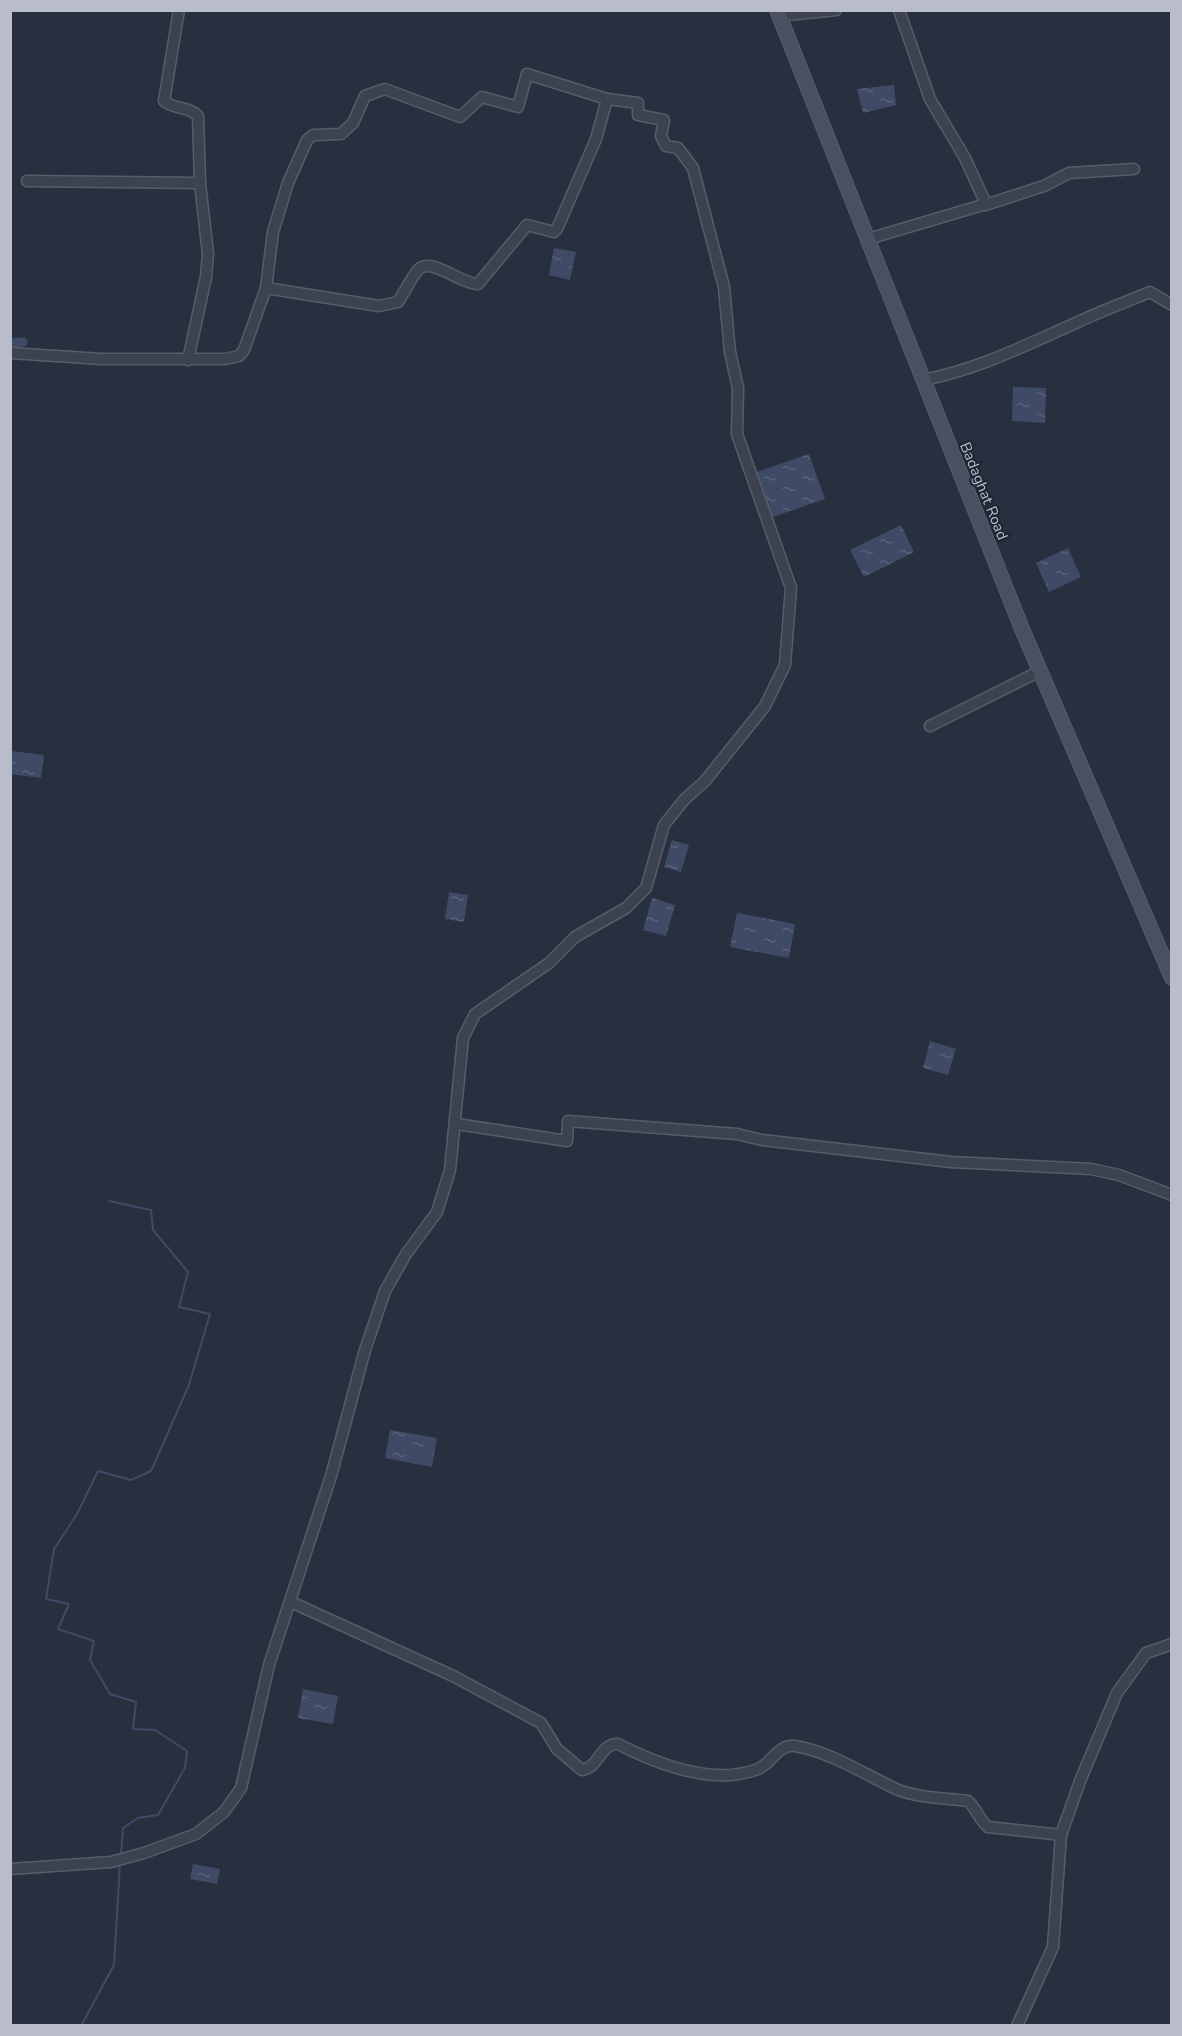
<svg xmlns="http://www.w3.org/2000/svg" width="1182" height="2036" viewBox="0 0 1182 2036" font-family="'Nunito Sans',sans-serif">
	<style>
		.water { fill: url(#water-ripples) }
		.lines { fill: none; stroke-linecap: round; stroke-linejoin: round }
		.stream { stroke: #3f4b66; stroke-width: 2 }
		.canal { stroke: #3f4b66; stroke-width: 9 }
		.minor-casing { stroke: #565d69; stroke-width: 13 }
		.secondary-casing { stroke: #565d69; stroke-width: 16 }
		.minor { stroke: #3c424f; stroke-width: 10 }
		.secondary { stroke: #4a5062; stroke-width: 14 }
		.labels { text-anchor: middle; stroke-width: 4.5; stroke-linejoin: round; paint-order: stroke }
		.street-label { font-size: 15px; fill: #b8bdc9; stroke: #202734 }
	</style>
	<defs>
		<pattern id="water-ripples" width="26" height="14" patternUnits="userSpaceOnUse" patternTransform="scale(1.5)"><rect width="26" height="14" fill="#3f4b66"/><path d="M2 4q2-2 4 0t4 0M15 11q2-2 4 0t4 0" fill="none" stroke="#59637b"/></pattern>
	</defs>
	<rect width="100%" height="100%" fill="#282f3f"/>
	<g class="water">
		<path d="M894,85l2,20 -33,8 -6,-24z"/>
		<path d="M554,248l22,4 -6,28 -21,-5z"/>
		<path d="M1013,387l33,1 -1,35 -33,-2z"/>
		<path d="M809,454l16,45 -55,19 -16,-45z"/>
		<path d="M901,525l13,27 -50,25 -14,-27z"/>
		<path d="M1068,548l13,29 -32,15 -13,-29z"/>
		<path d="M11,751l33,4 -3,23 -30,-4z"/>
		<path d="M672,840l17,5 -8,27 -17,-5z"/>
		<path d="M449,892l19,3 -4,27 -19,-3z"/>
		<path d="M652,898l23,7 -9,31 -23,-6z"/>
		<path d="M737,913l58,11 -6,34 -59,-11z"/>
		<path d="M930,1041l26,8 -8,26 -25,-7z"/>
		<path d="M390,1430l47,8 -5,29 -47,-9z"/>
		<path d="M303,1689l35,7 -5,28 -35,-6z"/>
		<path d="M193,1864l27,5 -3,15 -27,-5z"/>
	</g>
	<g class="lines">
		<g class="stream">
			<path d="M109,1201l42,9 2,20 35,42 -9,35 31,7 -21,71 -38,86 -20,9 -33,-9 -21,43 -23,35 -8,50 23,5 -11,25 36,12 -4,19 20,34 26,8 -3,27 22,1 32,21 -2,17 -27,47 -20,3 -15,10 -2,27"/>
			<path d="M81,2026l33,-61 6,-101"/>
		</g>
		<path class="canal" d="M10,343l13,-1"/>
		<defs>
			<g id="minor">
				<path d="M179,10l-15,91c11,9 25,5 34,15l2,67 8,71 -2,23 -18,83"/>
				<path d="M779,16l57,-6"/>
				<path d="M27,181l173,2"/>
				<path d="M985,205l59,-19 25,-13 65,-4"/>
				<path d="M868,239l118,-35 -21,-46 -35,-59 -31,-89"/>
				<path d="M10,353l92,6h123l14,-3 5,-6 22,-62 113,18 19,-4c7,-10 13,-25 21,-33 12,-12 42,15 59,15l49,-59 27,7 3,-3 39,-90 11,-40 -80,-25 -9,33 -36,-10 -22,20 -75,-28 -20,7 -12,27 -12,11 -28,1 -6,5 -19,43 -15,49 -7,56"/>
				<path d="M923,380c56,-11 103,-35 155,-58 23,-11 48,-20 72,-30l22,13"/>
				<path d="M930,726l110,-55"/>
				<path d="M457,1124l110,17 1,-20 169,13 25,6 189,22 140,7 28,6 53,20"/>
				<path d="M291,1602l162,74 88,47 16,26 25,21c18,-3 17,-26 36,-26 39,20 96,42 140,25 14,-6 20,-25 37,-23 36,6 69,28 101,43 21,9 50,9 72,12 9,8 11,19 20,26l73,8"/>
				<path d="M10,1869l101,-7 33,-9 52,-19 28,-22 17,-24 28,-123 62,-189 34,-126 20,-59 21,-37 31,-42 13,-42 13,-132 12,-24 74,-51 26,-26 51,-29 20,-20 18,-63 20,-25 21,-19 60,-75 20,-41 6,-77 -54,-154 1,-46 -8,-36 -6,-65 -31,-119 -15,-20 -12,-2 -5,-10 3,-16 -26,-5v-12l-31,-4"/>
				<path d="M1017,2026l36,-79 8,-112 19,-54 37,-88 29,-40 26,-9"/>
			</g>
			<path id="secondary" d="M777,10l245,619 150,349"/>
		</defs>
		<use href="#minor" class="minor-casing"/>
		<use href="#secondary" class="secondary-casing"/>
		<use href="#minor" class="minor"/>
		<use href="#secondary" class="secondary"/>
	</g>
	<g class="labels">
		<g class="street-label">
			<text transform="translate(984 491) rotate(68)" y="5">Badaghat Road</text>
		</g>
	</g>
	<rect width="1182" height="2036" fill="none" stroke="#b8bdc9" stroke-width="24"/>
</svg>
